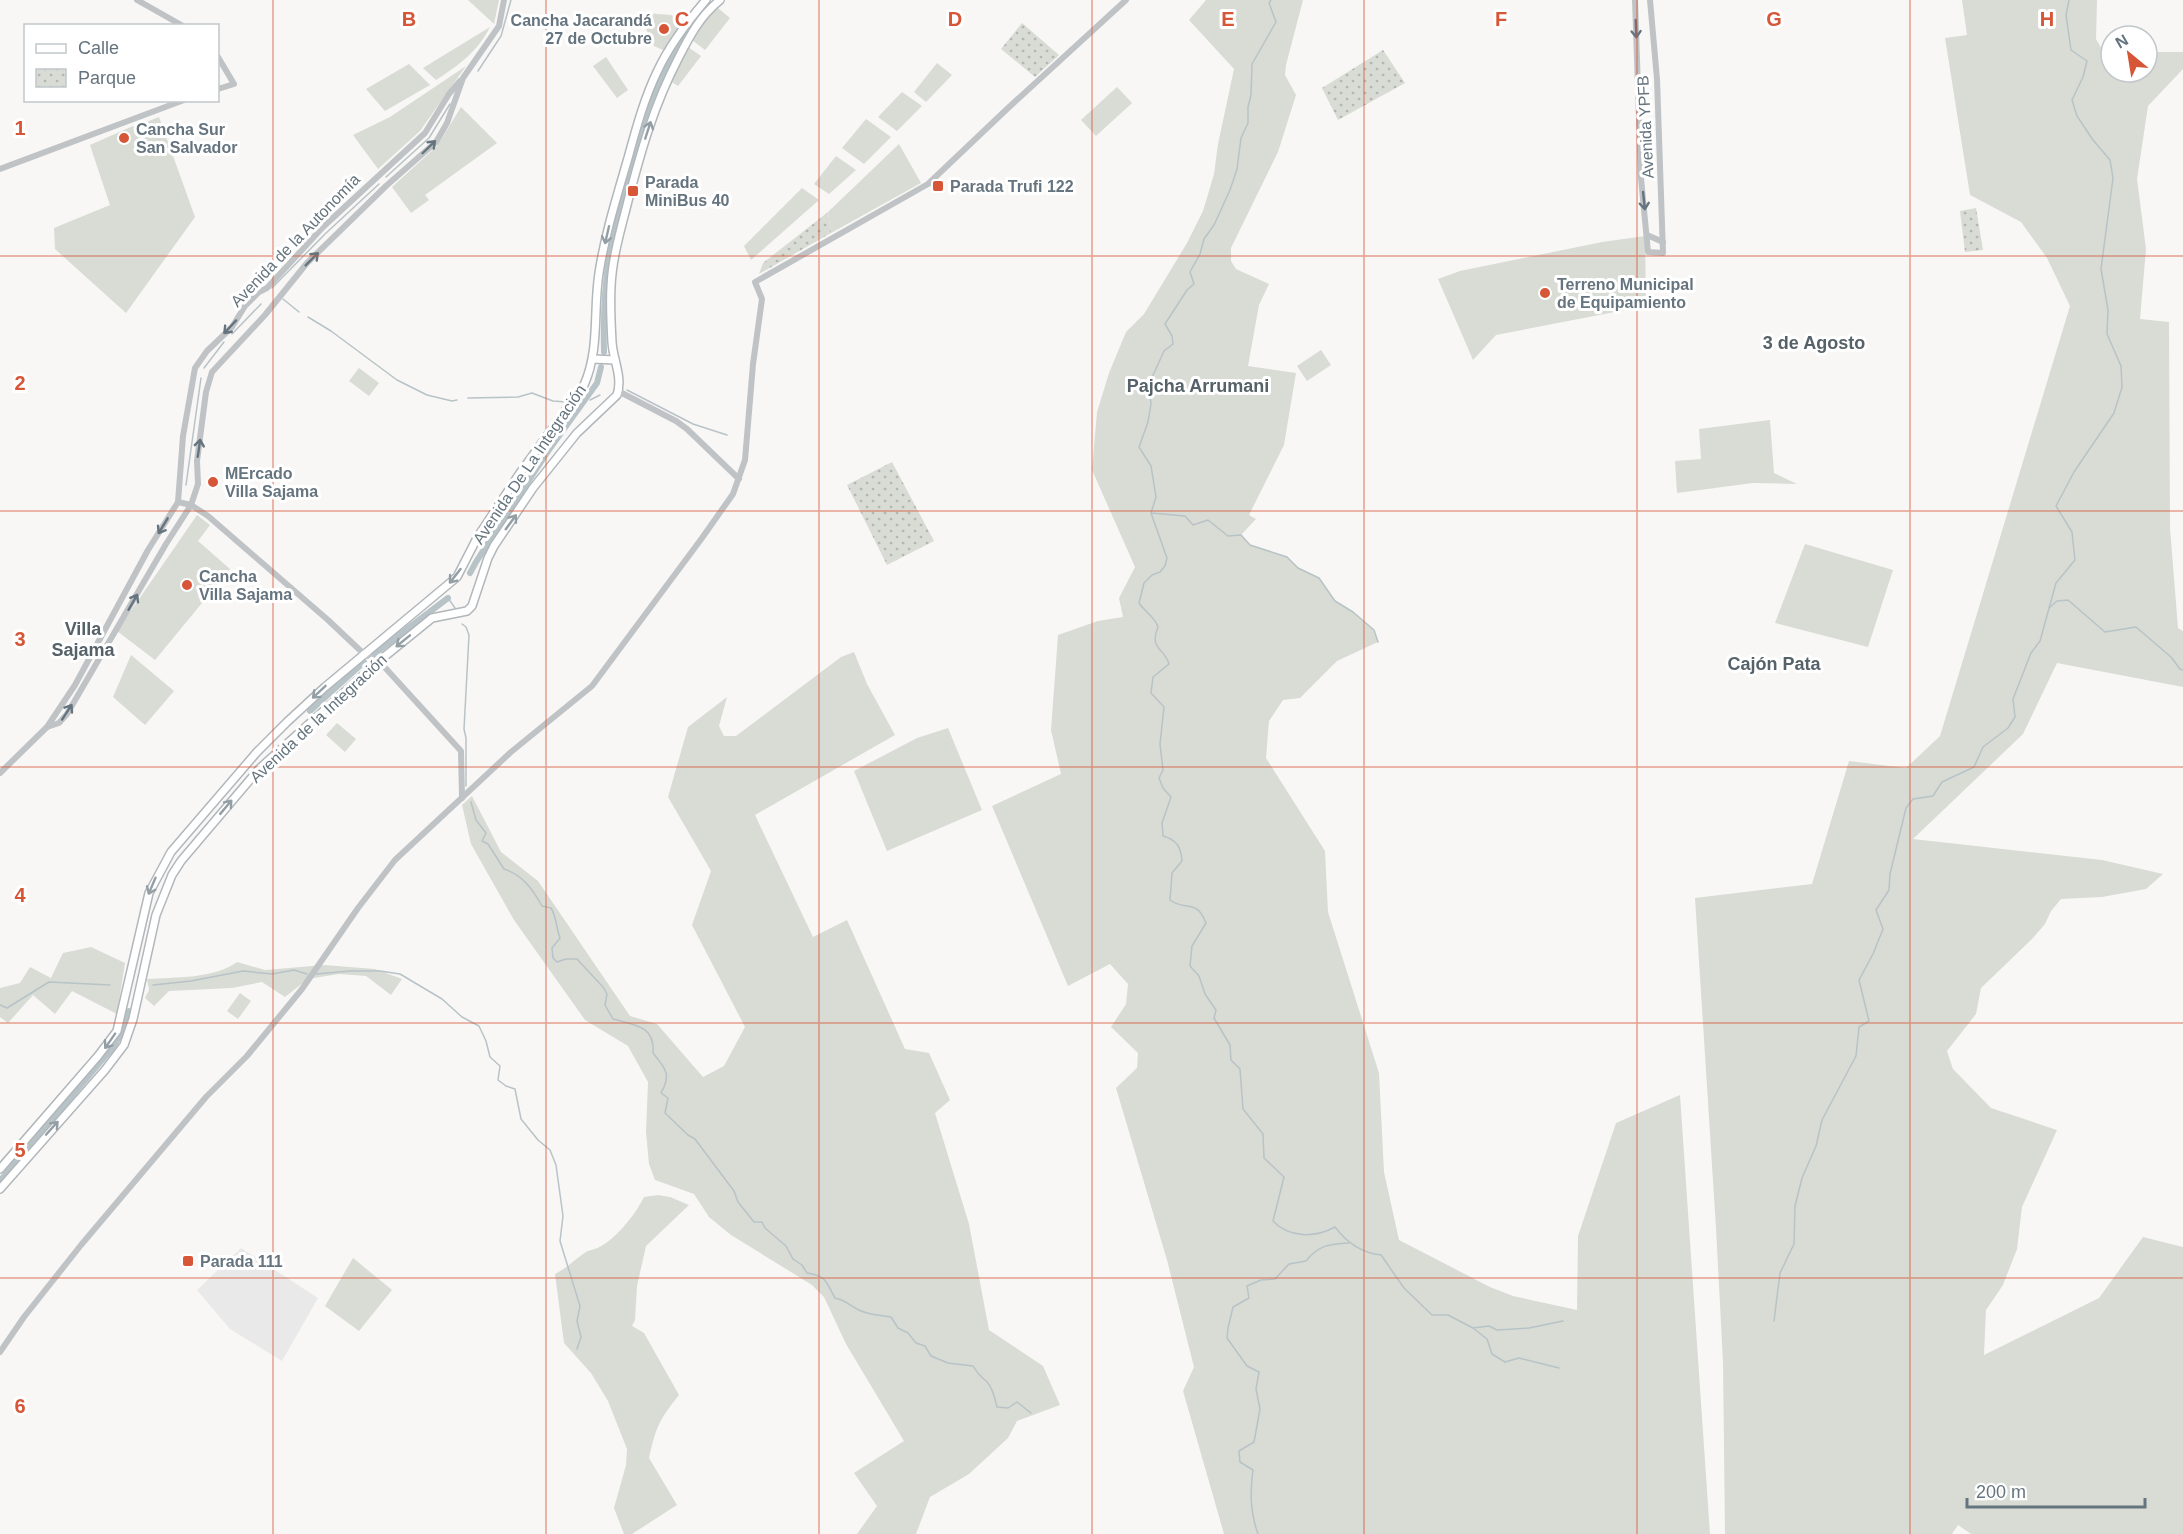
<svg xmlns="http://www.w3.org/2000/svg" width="2183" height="1534" viewBox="0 0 2183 1534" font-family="Arial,sans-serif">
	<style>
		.built { fill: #e8e9e8 }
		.grass { fill: #d8dcd5 }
		.park { fill: url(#park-dots) }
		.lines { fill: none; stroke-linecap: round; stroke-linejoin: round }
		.stream { stroke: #b8c3c7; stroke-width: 1.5 }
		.canal { stroke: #b8c3c7; stroke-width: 6 }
		.secondary-casing { stroke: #b1b7bb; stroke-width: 10 }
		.tertiary { stroke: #bfc3c6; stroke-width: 6 }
		.secondary { stroke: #fff; stroke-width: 7 }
		.oneway { stroke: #65747e }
		.oneway2 { stroke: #939ea5 }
		.grid { fill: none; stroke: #d65637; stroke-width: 1.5; stroke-opacity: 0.55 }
		.poi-dot { fill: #d65637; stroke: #fff; stroke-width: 2 }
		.labels { text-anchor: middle; stroke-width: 6; stroke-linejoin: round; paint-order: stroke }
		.poi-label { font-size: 16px; font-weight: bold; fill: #65747e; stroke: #fff; text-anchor: start }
		.street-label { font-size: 16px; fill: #65747e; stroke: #fff }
		.neighbourhood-label { font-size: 18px; font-weight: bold; fill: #566269; stroke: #fff }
		.grid-label { font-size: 20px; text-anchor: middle; font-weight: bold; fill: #d65637; stroke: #fff; stroke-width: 6; stroke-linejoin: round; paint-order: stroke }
	</style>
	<defs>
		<pattern id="park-dots" width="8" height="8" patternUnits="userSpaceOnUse" patternTransform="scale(1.5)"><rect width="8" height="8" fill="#d8dcd5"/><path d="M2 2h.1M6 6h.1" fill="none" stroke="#b3b7b2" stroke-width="1.8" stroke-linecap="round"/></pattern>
	</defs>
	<rect width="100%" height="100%" fill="#f8f7f5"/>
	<path class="built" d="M241,1248l77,50 -36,63 -52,-32 -33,-39z"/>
	<g class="grass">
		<path d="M468,0h31l-5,24z"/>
		<path d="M1206,0h97l-17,65 -1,10 11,20 -18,57 -47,96v13l5,8 33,15 -10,21 -11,61 48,7 -12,72 -35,70 7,4 -15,16 9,10 37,12 11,11 21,10 16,23 18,11 21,18 4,12 -41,19 -37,37 -17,2 -14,21 -3,37 59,93 3,61 51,161 5,99 15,68 91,47 23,9 64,14 1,-74 38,-113 64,-28 30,439h-486l-41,-143 11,-24 -27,-107 -51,-172 21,-20 1,-15 -27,-26 15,-23 2,-20 -18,-20 -42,22 -76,-180 69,-32 -10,-44 7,-95 40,-14 25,-4 -4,-19 16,-31 -43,-97 5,-58 12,-39 17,-41 18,-18 43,-71 16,-32 11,-37 4,-30 16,-75 -45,-49z"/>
		<path d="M1962,0h135l-1,39 7,12h8v21h36v-20h36v17l-35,37 -11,73 9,70 -6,70 29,3 1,206 8,100 5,3v56l-126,-24 -34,71 -110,105 189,21 61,14 -17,15 -44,8 -41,2 -10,12 -6,13 -13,15 -51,49 -5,26 -29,37 6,18 38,39 66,22 -35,77 -5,42 -14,36 -17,25 -2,45 115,-57 44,-61 40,10v287h-212l-13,-9 -6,9h-227l-2,-172 -7,-134 -21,-330 117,-14 37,-123 57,7 34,-32 130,-430 -23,-48 -26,-36 -51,-27 -25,-157 22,-3z"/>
		<path d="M718,8l12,10 -25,32 -13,-10 12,-18z"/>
		<path d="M646,13l25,2 11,8 -17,28 -11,-5 -13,-28z"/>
		<path d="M490,27c-12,24 -31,38 -54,53l-13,-12z"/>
		<path d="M688,47l13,9 -23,30 -8,-5z"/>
		<path d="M606,57l22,33 -11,8 -24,-32z"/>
		<path d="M937,63l15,12 -26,27 -12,-10z"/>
		<path d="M409,64l21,21 -45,26 -19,-22z"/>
		<path d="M466,66l-46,65 -42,38 -25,-34 37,-18z"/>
		<path d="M1117,87l15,16 -36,33 -15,-16z"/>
		<path d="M902,92l20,14 -25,25 -19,-14z"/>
		<path d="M461,107l36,36 -72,52 4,5 -18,13 -19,-26 45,-41z"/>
		<path d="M159,117l36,100 -69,96 -71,-64 -1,-21 56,-23 -20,-60 43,-19 1,1z"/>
		<path d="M866,119l25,18 -27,27 -22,-16z"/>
		<path d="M899,144l22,39 -90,50 -3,-21z"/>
		<path d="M836,156l20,14 -27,24 -15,-10z"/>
		<path d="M802,188l17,12 -68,60 -7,-14z"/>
		<path d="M1645,236l1,70 -150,29 -23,25 -35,-81 22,-8 142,-29z"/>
		<path d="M1321,350l10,15 -24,16 -10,-15z"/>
		<path d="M359,368l20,15 -10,13 -20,-15z"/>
		<path d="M1770,420l4,53 23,11 -44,-1 -76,10 -2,-32 26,-2 -2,-30z"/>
		<path d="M197,515l13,10 -12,16 32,28 -75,91 -38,-29z"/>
		<path d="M1805,544l88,26 -25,77 -93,-24z"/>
		<path d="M854,652l13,32 28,51 -140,80 58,122 34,-17 58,129 24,4 21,47 -15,13 34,111 20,106 54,36 17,39 -43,16 -9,17 -39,36 -39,23 -14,37h-59l20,-28 -23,-33 50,-32 -58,-97 -22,-47 -12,-12 -81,-50 -22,-18 -15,-23 -39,-14 -6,-16 -3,-32 2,-50 -20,-36 -43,-26 -71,-100 -43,-76 -9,-39 10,-9 29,56 37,29 92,135 27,8 46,53 21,-11 21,-39 -53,-102 19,-54 -43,-74 20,-70 39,-30 -8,29 5,10h12l105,-79z"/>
		<path d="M131,655l43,36 -29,34 -32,-28z"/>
		<path d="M337,723l19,16 -11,13 -19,-17z"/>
		<path d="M948,728l34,82 -95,41 -33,-80 63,-33z"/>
		<path d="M91,947l34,16 -8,51 -45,-23 -17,23 -22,-19 -25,28 -8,-6v-29l20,-5 10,-16 21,11 12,-25z"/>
		<path d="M237,962l28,8 59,-5 51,4 27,10 -11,16 -25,-19 -27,-2 -31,5 -23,18 -23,-15 -30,6 -63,3 -15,15 -9,-8 4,-8 -2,-11c28,-2 67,0 90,-17z"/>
		<path d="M240,993l11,8 -13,18 -11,-8z"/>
		<path d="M658,1195l12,2 19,8 -43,41 -9,40 -2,34 -3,6 12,7 35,62c-20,25 -23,32 -30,63l28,47 -45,29h-8l-10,-26 12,-43 1,-16 -19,-48 -17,-28 -27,-30 -9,-69c12,-6 20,-15 31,-22 3,-2 6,-2 9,-3 19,-7 40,-34 49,-52z"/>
		<path d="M353,1258l39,32 -33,41 -34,-25z"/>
	</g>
	<g class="park">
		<path d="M1022,23l37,32 -24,22 -34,-28z"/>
		<path d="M1383,50l22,33 -67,37 -16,-32z"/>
		<path d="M1976,208l7,42 -18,2 -5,-41z"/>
		<path d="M828,212l3,21 -72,41 4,-11z"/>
		<path d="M892,462l42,79 -47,24 -40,-80z"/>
	</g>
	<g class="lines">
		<g class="stream">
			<path d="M1271,0l-2,3 7,19 -24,42 -1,31 -3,12v16l-7,15 -4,31 -7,21 -16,35 -10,14 -4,15 -10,18 4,12 -7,6 -22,34 7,12 1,8 -9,7 -15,33 2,20 -3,18 -9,25 12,19 5,31 -5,16 16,45 -2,8 -5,6 -8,3 -8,8 -5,20c6,9 16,14 19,24 -9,23 6,20 11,37l-16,13 -2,16 13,14 -4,37 3,26 -4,8 4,10 8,9 -9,26 1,13c14,4 18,11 19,25l-10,12 -2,27c17,12 26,-2 36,23l-14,23 -2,20 9,10 6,18 11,16 -2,8 16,27 1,15 9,9 3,40 20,25 1,24 20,19 -11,44c16,17 42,17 62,6 12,16 27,26 46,28l23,33 28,27h16l25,13 16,-2 8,4 32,-2 34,-7"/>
			<path d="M478,71l23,-35 10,-36"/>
			<path d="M386,177l43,-39 21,-34"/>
			<path d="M272,288l53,-54 54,-50"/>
			<path d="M283,299l16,13"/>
			<path d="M308,317l23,14 66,49 30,15 25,6 5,-1"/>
			<path d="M232,334l29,-30"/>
			<path d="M204,368l20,-26"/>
			<path d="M627,390l66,34 34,11"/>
			<path d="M468,398l50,-1 14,-4 21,8 14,1"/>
			<path d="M590,400l10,-5"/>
			<path d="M186,485l15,-107"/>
			<path d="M1151,513l34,3 8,9 15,-5 20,16 13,-1 9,10 37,12 11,11 21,10 16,23 18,11 21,18 4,12"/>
			<path d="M448,598l7,10"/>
			<path d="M2049,608l8,-7 11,-1 37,32 31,-5 35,30 9,12 3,1"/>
			<path d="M462,624l4,3 3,8 -5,94 2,9v48"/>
			<path d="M471,802l5,18 10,13 -4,8 6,3 16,25c19,6 29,21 38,37l9,2c6,10 5,20 9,30l-8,10 1,10 4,4 9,-3h11l26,28 4,7 -2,11 8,14c21,6 42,6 40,34 12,15 19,21 8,40l7,5 -3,15 23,22 7,4 39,52 4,11 16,20h8l3,6 21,18 7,13 9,6 5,8c20,3 19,9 28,25 10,2 14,7 22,11 10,6 22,6 34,8l7,11 10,5 8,10 9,3 6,10 17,7 25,3c5,9 8,10 14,16 6,6 8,17 10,25l11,1 9,-6 14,11"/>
			<path d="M316,974l34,-3h30l20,3 42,25 20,18 17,9 7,15 4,16 10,9 -2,14 8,6 9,3 6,30 17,21 12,10 6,15 7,51 -3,25 20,65 -3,15 4,16 -4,12"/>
			<path d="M153,985l38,-4 52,-10 29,3 22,-4 13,4"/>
			<path d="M0,1005l7,3 42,-26 61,3"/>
			<path d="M1774,1321l6,-48 14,-29 1,-38 7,-28 14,-32 6,-26 34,-64 3,-29 10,-6 -10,-41 14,-26 10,-25 -7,-19 13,-20 1,-16 16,-66 7,-9 20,-3 9,-14 32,-15 9,-20 25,-19 7,-11 -2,-18 18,-46 9,-12 16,-58 19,-23 -3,-28 -16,-26 18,-34 40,-59 8,-26 -1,-21 -14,-32 1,-24 -7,-41 12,-91 -3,-18 -17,-20 -16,-24 -5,-16 11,-23 4,-16 -16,-11 -5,-35 3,-15"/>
			<path d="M1473,1328l14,11 5,15 13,8 14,-4 40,10"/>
			<path d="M1258,1534c-8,-22 -8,-41 -5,-64l-13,-8 -1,-11 15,-9 6,-33 -4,-20 3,-17 -12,-6 -20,-28 1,-10 5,-21 16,-9 -2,-12 14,-6 14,-1 14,-15 17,-3c12,-16 24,-17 43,-18"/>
		</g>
		<g class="canal">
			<path d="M604,352c-1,-40 1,-79 9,-118 5,-23 13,-45 19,-67 5,-18 8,-36 14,-53 12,-36 32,-71 53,-102"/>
			<path d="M470,573l6,-11 70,-108 51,-71 4,-16"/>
			<path d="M370,657l78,-59"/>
			<path d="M310,711l54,-49"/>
			<path d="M0,1181l113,-134 8,-13 8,-23"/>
		</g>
		<defs>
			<g id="secondary">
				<path d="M593,359l22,1"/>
				<path d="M0,1169l98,-113 19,-25 32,-138 22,-41 86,-100 30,-30 38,-35 132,-110 20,-39 43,-65 64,-88c16,-36 9,-74 15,-112 6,-39 18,-77 29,-115 8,-29 16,-59 29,-86 12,-26 30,-50 49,-72"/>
				<path d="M0,1189l105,-119 19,-25 9,-26 23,-104 16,-40 9,-14 78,-92 120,-108 53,-43 35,-7 5,-5 16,-48 6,-12 39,-58 44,-55 40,-38c6,-18 -4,-35 -5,-53 -1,-18 -2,-38 -1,-55 1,-29 10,-58 17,-86 13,-50 26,-96 50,-142 11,-22 22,-43 42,-59"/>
			</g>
		</defs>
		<use href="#secondary" class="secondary-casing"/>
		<g class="tertiary">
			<path d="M137,0l46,26"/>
			<path d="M1635,0l6,178 7,74 15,1 -6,-174 -7,-79"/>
			<path d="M218,57l16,27 -16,5"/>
			<path d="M0,169l184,-69"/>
			<path d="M1647,235l16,7"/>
			<path d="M618,391l58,30 11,8 52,50"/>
			<path d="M178,502l13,3 17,11 120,104 36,34 15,7 82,90 1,47"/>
			<path d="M47,727l12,-4 8,-9 99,-170 25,-39 7,-21 -1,-23 9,-69 6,-20 53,-57 42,-52 79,-77 50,-44 11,-19 16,-45 36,-52 5,-26"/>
			<path d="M0,773l47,-46 28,-42 73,-135 30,-48 5,-66 12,-68 12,-17 25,-24 13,-21 14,-14 8,-4 56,-61 102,-94 24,-39 11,-13"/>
			<path d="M0,1352l24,-35 57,-72 125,-148 41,-41 55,-67 56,-81 37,-48 116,-108 81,-66 110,-148 31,-44 12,-34 8,-96 9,-65 -7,-17 173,-98 79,-75 119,-109"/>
		</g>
		<use href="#secondary" class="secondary"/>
	</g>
	<defs><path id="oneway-shaft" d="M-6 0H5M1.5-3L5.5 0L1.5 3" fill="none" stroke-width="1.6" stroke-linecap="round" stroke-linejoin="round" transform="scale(1.5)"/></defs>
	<g class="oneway">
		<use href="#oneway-shaft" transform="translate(1636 29) rotate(88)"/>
		<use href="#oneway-shaft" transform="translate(429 147) rotate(-44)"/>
		<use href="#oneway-shaft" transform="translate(1644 201) rotate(84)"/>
		<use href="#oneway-shaft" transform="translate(312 259) rotate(-45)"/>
		<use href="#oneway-shaft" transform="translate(230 327) rotate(133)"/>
		<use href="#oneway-shaft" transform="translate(199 448) rotate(-82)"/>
		<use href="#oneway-shaft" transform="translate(163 526) rotate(121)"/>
		<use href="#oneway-shaft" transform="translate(133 602) rotate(-60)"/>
		<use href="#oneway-shaft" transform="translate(67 712) rotate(-57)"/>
	</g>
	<g class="oneway2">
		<use href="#oneway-shaft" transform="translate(648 130) rotate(-72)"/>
		<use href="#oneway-shaft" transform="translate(607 235) rotate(103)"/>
		<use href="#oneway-shaft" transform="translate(511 522) rotate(-54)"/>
		<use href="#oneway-shaft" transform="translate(455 576) rotate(128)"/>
		<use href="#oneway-shaft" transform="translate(403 641) rotate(141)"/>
		<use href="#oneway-shaft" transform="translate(319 692) rotate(137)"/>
		<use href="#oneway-shaft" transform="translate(226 807) rotate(-50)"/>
		<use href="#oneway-shaft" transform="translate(152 886) rotate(113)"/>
		<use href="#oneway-shaft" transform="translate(110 1041) rotate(125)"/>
		<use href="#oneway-shaft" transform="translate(52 1128) rotate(-48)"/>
	</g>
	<path class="grid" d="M273,0v1534M546,0v1534M819,0v1534M1092,0v1534M1364,0v1534M1637,0v1534M1910,0v1534M0,256h2183M0,511h2183M0,767h2183M0,1023h2183M0,1278h2183"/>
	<g class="poi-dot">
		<circle cx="664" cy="29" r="6"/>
		<circle cx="124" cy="138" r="6"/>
		<rect x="932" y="180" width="12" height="12" rx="3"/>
		<rect x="627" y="185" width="12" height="12" rx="3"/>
		<circle cx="1545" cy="293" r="6"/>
		<circle cx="213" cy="482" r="6"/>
		<circle cx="187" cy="585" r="6"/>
		<rect x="182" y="1255" width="12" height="12" rx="3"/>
	</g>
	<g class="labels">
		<g class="poi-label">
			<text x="652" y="26" text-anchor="end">Cancha Jacarandá<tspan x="652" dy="18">27 de Octubre</tspan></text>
			<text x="136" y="135">Cancha Sur<tspan x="136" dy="18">San Salvador</tspan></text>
			<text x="645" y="188">Parada<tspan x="645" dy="18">MiniBus 40</tspan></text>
			<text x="950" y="192">Parada Trufi 122</text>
			<text x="1557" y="290">Terreno Municipal<tspan x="1557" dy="18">de Equipamiento</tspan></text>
			<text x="225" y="479">MErcado<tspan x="225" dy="18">Villa Sajama</tspan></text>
			<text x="199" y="582">Cancha<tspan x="199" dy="18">Villa Sajama</tspan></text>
			<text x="200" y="1267">Parada 111</text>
		</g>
		<g class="street-label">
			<text transform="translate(1645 127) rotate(-93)" y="6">Avenida YPFB</text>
			<text transform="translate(295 240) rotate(-46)" y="6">Avenida de la Autonomía</text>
			<text transform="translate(529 464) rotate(-56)" y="6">Avenida De La Integración</text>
			<text transform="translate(318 718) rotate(-43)" y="6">Avenida de la Integración</text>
		</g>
		<g class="neighbourhood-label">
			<text x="1814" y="349">3 de Agosto</text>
			<text x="1198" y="392">Pajcha Arrumani</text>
			<text x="83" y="635">Villa<tspan x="83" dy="21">Sajama</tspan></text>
			<text x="1774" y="670">Cajón Pata</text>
		</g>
	</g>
	<g class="grid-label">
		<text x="409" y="26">B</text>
		<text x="682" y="26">C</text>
		<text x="955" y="26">D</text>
		<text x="1228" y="26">E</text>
		<text x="1501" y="26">F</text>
		<text x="1774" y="26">G</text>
		<text x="2047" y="26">H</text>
		<text x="20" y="135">1</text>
		<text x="20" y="390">2</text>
		<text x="20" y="646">3</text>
		<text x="20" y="902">4</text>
		<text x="20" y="1157">5</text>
		<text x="20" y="1413">6</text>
	</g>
	<rect x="24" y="24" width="195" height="78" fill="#ffffff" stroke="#c1c7cb" stroke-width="1.5"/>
	<rect x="36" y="44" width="30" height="9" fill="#ffffff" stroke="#c1c7cb" stroke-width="1.5"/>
	<text x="78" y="54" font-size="18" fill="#65747e">Calle</text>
	<rect x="36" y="69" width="30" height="18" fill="url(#park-dots)" stroke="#c1c7cb" stroke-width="1.5"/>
	<text x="78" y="84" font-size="18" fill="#65747e">Parque</text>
	<g transform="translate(2129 54) rotate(330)"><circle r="28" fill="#ffffff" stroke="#c1c7cb" stroke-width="1.5"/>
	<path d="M0-4.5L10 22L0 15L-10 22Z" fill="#d65637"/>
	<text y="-9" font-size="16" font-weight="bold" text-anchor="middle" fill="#65747e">N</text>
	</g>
	<path d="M1967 1498v9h178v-9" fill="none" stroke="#65747e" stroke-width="3"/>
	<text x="1976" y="1498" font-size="18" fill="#65747e" stroke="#ffffff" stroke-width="4.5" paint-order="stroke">200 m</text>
</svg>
